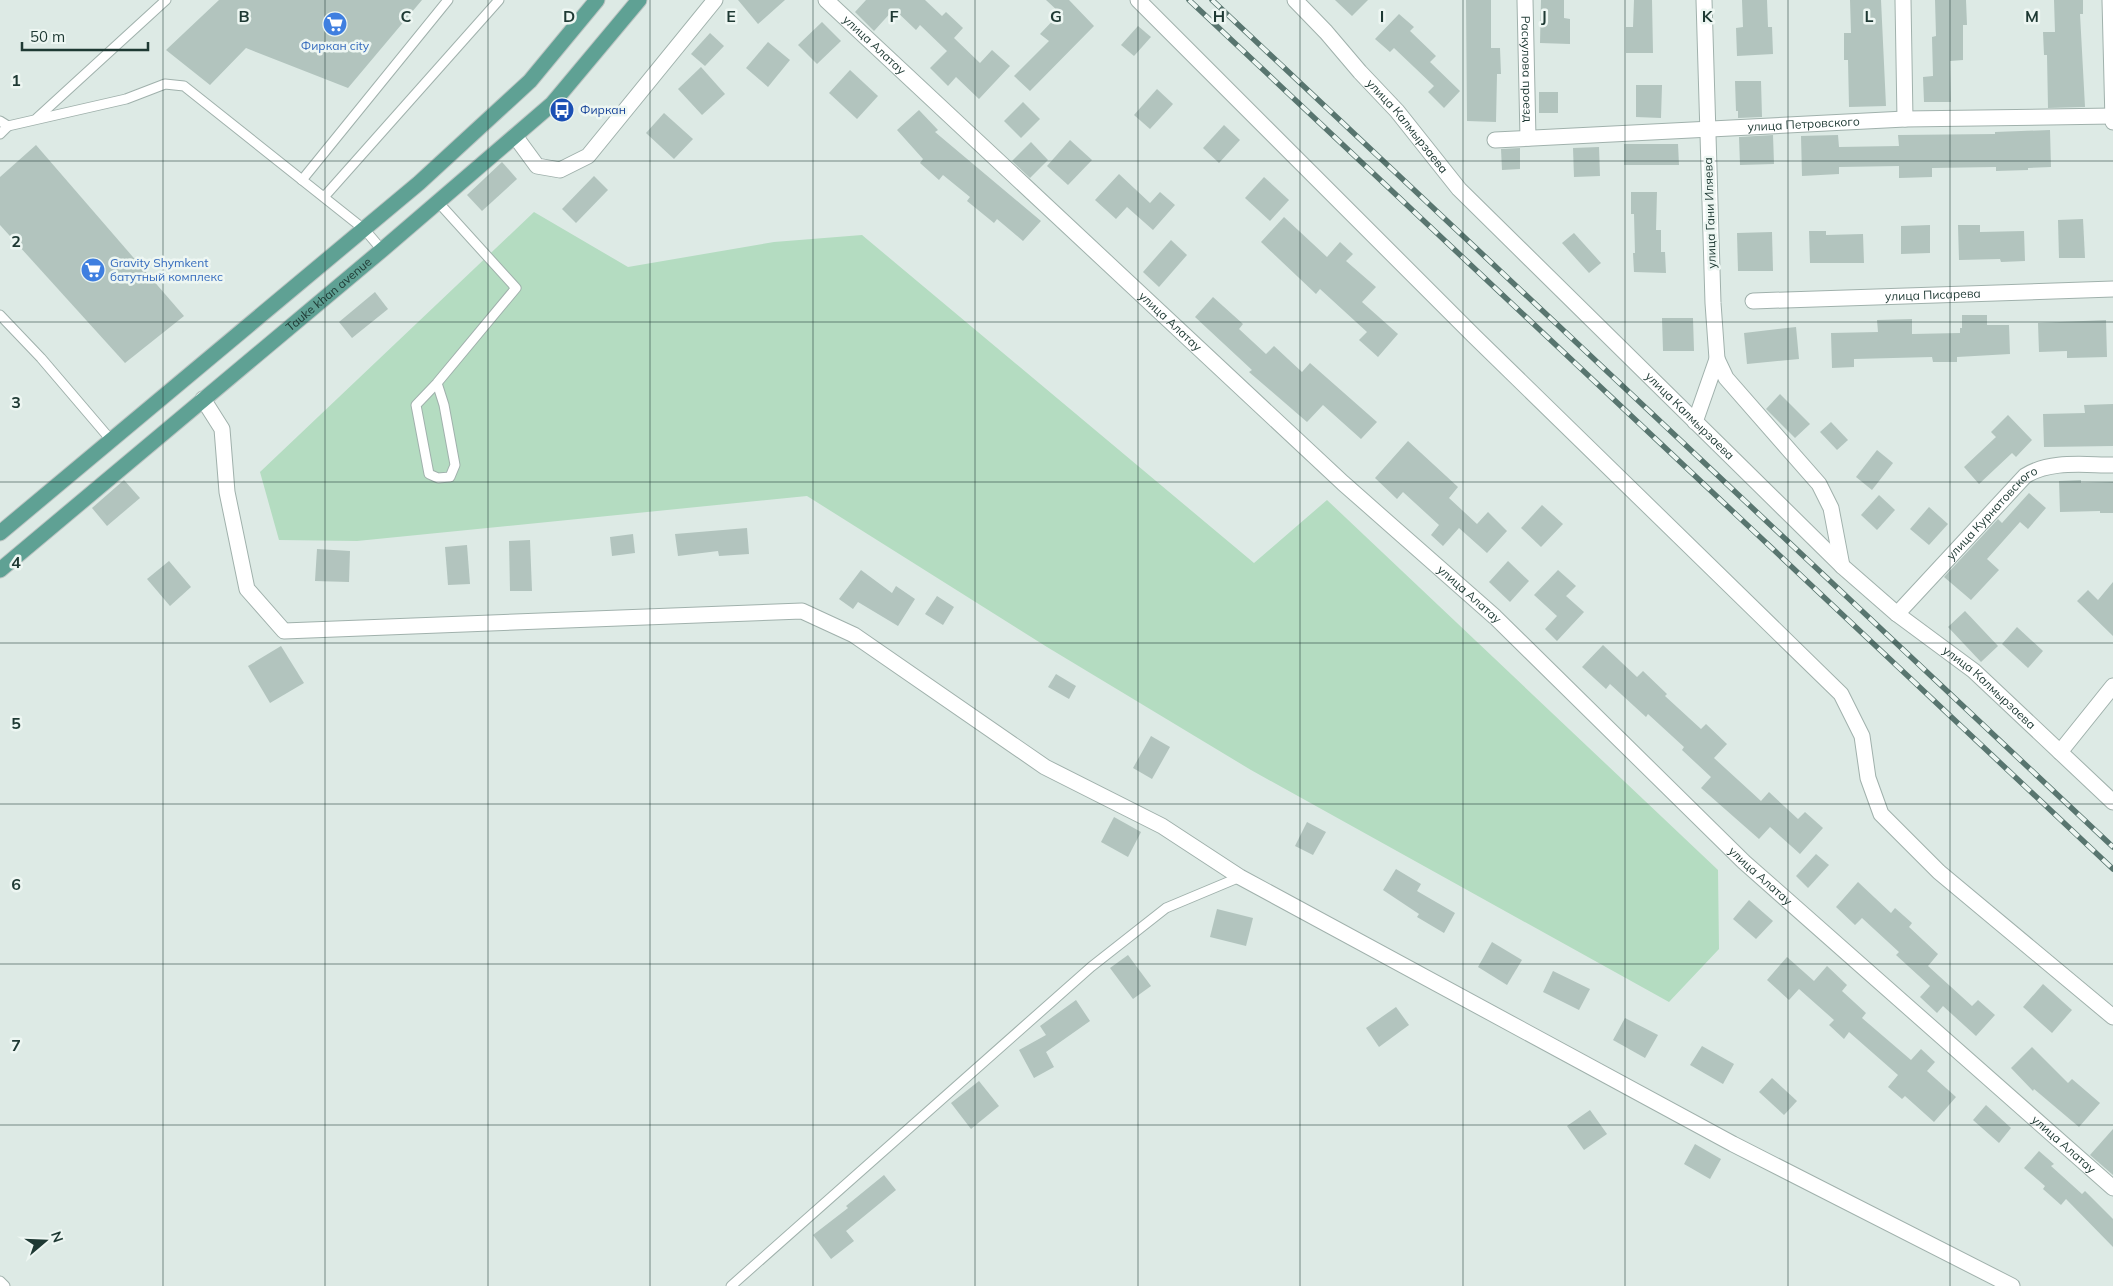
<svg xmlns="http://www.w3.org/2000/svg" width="2113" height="1286" viewBox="0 0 2113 1286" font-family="Mulish,sans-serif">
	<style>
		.green { fill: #b4dcc1 }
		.building { fill: #b2c4be }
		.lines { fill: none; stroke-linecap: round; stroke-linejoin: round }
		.lane-casing { stroke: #a0b1ac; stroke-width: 11 }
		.street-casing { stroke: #a0b1ac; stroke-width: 17 }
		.primary-casing { stroke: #bcc4c2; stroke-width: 17 }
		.lane { stroke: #fff; stroke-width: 9 }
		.street { stroke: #fff; stroke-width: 15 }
		.primary { stroke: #5fa194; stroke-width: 15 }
		.rail-casing { stroke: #58756f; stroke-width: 5.5 }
		.rail { stroke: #edf6f2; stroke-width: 4; stroke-dasharray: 11; stroke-linecap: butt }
		.grid { fill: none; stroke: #1e3933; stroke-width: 1; stroke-opacity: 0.55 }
		.labels { text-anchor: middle; stroke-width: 5; stroke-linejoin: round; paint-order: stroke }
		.street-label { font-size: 12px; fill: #1e3933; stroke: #edf6f2 }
		.shop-label { font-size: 12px; fill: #366cbe; stroke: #edf6f2 }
		.transit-label { font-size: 12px; fill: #164399; stroke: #edf6f2; text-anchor: start }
		.grid-label { font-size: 16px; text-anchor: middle; font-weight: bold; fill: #1e3933; stroke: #edf6f2; stroke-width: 5; stroke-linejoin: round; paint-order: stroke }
	</style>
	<rect width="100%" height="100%" fill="#ddeae5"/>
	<path class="green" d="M534,212l94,55 146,-25 88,-7 392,328 73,-63 391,370 1,79 -50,53 -418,-232 -204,-123 -240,-151 -450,45 -78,-1 -19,-68z"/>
	<g class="building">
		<path d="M219,0h203l-74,88 -102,-40 -36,37 -44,-35z"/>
		<path d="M738,0h47l-27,24z"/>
		<path d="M866,0h59l17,16 4,-4 17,16 -9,10 26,25 12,-13 18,16 -31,33 -23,-22 -8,9 -18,-18 17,-17 -27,-26 -4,5 -22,-21 -20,22 -19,-19z"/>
		<path d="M1046,0h23l25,26 -64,65 -16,-15 35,-35 -9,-7 20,-21z"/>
		<path d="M1335,0h33l-16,16z"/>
		<path d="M1466,0h25v48h9l1,26h-4l-1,48 -29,-1z"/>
		<path d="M1541,0h23v18l6,1v25l-30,-1z"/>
		<path d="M1634,0h18l1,53h-27v-26h7z"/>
		<path d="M1742,0h25l1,27h4l1,27 -36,2 -1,-28 7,-1z"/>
		<path d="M1850,0h31l5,106 -37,1 -1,-47h-4v-27h7z"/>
		<path d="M1935,0h31l1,25h-4v35l-13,1 1,41h-27l-1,-25 10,-1 -1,-39 4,-1z"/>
		<path d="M2054,0h29v14h-3l5,93 -37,1 -1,-53h-3l-1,-23h12z"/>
		<path d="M1399,14l15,13 -4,4 26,25 -6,6 30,29 -16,17 -16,-16 6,-6 -40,-38 -4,4 -15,-13z"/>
		<path d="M822,22l19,19 -24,23 -19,-19z"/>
		<path d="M1138,26l13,11 -17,19 -13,-11z"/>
		<path d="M710,33l14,13 -19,20 -14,-12z"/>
		<path d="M768,42l22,18 -22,27 -22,-19z"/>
		<path d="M701,67l24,27 -23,21 -24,-26z"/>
		<path d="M850,70l28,26 -21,23 -28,-26z"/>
		<path d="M1735,81h26l1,36 -24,1v-7h-2z"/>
		<path d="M1636,85h26l-1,33 -25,-1z"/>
		<path d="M1157,89l16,15 -23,25 -16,-14z"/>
		<rect x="1539" y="92" width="19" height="21"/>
		<path d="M1023,102l17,17 -19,19 -17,-17z"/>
		<path d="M919,110l19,20 -3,2 106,89 -18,20 -26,-22 -3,4 -27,-22 3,-4 -27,-22 -4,5 -19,-17 3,-4 -26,-29z"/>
		<path d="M664,113l29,26 -19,20 -28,-26z"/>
		<path d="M1224,125l16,15 -21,23 -16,-15z"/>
		<path d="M2050,130l1,37 -23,1v2l-32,1v-4l-64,1v9l-33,1v-12l-60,1v7l-37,2 -1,-40 37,-1 1,12 60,-1 -1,-11 97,-1v-2z"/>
		<path d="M1773,135l1,29 -34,1 -1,-28z"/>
		<path d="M1070,140l22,20 -24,25 -21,-19z"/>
		<path d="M1031,142l17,18 -18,18 -18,-17z"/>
		<path d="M1624,144h54l1,21h-55z"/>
		<path d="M36,145l148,171 -59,47 -125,-138v-48z"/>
		<path d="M1599,147l1,29 -26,1 -1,-29z"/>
		<path d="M1520,148v21l-18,1 -1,-21z"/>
		<path d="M502,162l15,17 -35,32 -15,-16z"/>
		<path d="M1119,174l31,29 10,-11 15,13 -22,25 -26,-23 -11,12 -21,-19z"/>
		<path d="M594,176l14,14 -32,33 -14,-14z"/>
		<path d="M1264,177l25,23 -19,21 -25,-23z"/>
		<path d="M1631,192h26l-1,38h5v22h4l1,21 -32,-1 -1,-19h2l-1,-39h-3z"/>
		<path d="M1284,217l43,40 13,-15 13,12 -7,7 30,26 -14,15 36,32 -20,23 -19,-17 8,-8 -47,-43 -4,5 -55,-52z"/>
		<path d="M2083,219l2,39h-26l-1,-38z"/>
		<path d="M1930,225v28l-29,1v-28z"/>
		<path d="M1958,225h22v7l44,-1 1,30 -24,1 -1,-3 -41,1z"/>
		<path d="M1809,231h17v4l37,-1 1,29h-54z"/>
		<path d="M1772,232l1,39h-35l-1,-38z"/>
		<path d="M1574,233l27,30 -12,10 -27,-30z"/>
		<path d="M1171,240l16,15 -28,32 -16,-15z"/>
		<path d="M375,292l13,17 -36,29 -13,-16z"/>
		<path d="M1213,297l30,27 -4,5 27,25 8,-8 28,26 8,-9 67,59 -16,17 -38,-34 -16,17 -58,-50 3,-2 -57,-53z"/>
		<path d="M1962,315h25v10h22l1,29 -53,3v5h-24l-1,-5 -78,2v8l-22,1 -1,-35 47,-1 -1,-12 35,-1v15l48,-1v-5h2z"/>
		<path d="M1662,318h31l1,33h-31z"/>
		<path d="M2106,320l1,37 -40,1v-7l-28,1 -1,-29z"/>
		<path d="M1796,327l3,32 -52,5 -3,-31z"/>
		<path d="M1780,394l30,30 -15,14 -29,-29z"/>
		<path d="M2113,404v42l-69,1 -1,-33 42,-1 -1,-8z"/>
		<path d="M2008,415l24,25 -16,17 -4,-4 -33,31 -15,-17 32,-30 -5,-5z"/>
		<path d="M1831,422l17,18 -11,10 -17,-18z"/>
		<path d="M1408,441l50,46 -9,11 28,26 11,-12 19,19 -20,22 -28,-25 -16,18 -12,-11 8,-10 -36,-33 -6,7 -22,-21z"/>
		<path d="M1877,450l16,13 -21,27 -16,-13z"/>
		<path d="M124,480l16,18 -33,28 -15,-18z"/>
		<path d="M2081,480v3l32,-1v31h-13v-2l-40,1 -1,-31z"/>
		<path d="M2029,493l17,15 -18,21 -8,-7 -33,37 12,11 -28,30 -27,-23 54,-58 4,4z"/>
		<path d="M1879,495l16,15 -18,20 -16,-15z"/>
		<path d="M1542,505l21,19 -22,23 -20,-19z"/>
		<path d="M1929,507l19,17 -19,21 -19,-16z"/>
		<path d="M747,528l2,26 -30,2 -1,-5 -40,5 -3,-22z"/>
		<path d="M633,534l2,19 -23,3 -2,-19z"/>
		<path d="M530,540l2,51h-22l-1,-50z"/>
		<path d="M467,545l3,39 -22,1 -3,-38z"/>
		<path d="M317,549l33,2 -1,31 -34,-1z"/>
		<path d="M169,561l22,26 -21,19 -23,-27z"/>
		<path d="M1508,561l21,20 -19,21 -21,-20z"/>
		<path d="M861,570l31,23 4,-7 19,13 -17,27 -40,-24 -5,7 -14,-10z"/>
		<path d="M1558,570l18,16 -10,10 18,16 -27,29 -12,-12 12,-13 -23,-21z"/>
		<path d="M2113,582v54l-36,-35 11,-11 10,10z"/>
		<path d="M937,596l17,11 -11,18 -18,-11z"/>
		<path d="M1965,611l33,35 -17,16 -33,-35z"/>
		<path d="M2017,627l26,24 -15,17 -26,-24z"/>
		<path d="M1603,645l34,32 6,-6 24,23 -2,2 36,33 5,-5 21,20 -13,14 47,43 8,-9 29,27 7,-7 18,16 -23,26 -30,-27 -11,12 -58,-51 10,-11 -29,-27 2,-3 -36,-33 -2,3 -36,-33 -4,5 -24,-22z"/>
		<path d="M281,646l23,37 -34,20 -22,-37z"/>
		<path d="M1056,674l20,12 -7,13 -21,-12z"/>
		<path d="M1151,736l19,11 -18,32 -19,-11z"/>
		<path d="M1114,817l27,15 -13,25 -27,-15z"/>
		<path d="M1307,822l19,10 -13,23 -18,-9z"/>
		<path d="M1816,854l13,11 -21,23 -12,-12z"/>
		<path d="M1396,869l25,15 -4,7 38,22 -11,20 -27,-16 2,-3 -36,-24z"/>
		<path d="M1858,882l33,31 4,-5 17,15 -3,4 29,27 -10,12 44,40 6,-6 17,15 -19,21 -33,-30 -6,7 -17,-16 10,-11 -34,-31 3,-3 -37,-34 -7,7 -19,-18z"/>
		<path d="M1749,900l24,21 -17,18 -23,-20z"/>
		<path d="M1217,909l36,9 -7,28 -36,-9z"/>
		<path d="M1492,942l30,18 -15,25 -29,-18z"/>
		<path d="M1128,955l23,31 -18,13 -23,-31z"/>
		<path d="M1787,957l27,24 13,-15 20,19 -5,6 24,22 -4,5 49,42 10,-11 14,13 -8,9 29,26 -22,25 -29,-26 -3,3 -14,-12 10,-12 -49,-43 -5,7 -15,-14 5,-5 -35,-31 -10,11 -22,-20z"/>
		<path d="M1553,971l37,18 -11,21 -36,-18z"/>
		<path d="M2043,984l29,26 -20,23 -29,-26z"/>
		<path d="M1076,1000l14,21 -44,31 8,15 -20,11 -15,-28 27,-15 -6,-9z"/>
		<path d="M1396,1007l13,18 -30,22 -13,-19z"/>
		<path d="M1625,1018l33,17 -13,23 -32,-18z"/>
		<path d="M1702,1046l32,18 -11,20 -33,-19z"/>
		<path d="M2032,1047l36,36 4,-4 28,24 -21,24 -45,-38 -1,2 -22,-23z"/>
		<path d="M1772,1078l25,23 -13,14 -25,-23z"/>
		<path d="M979,1081l20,25 -28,23 -20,-26z"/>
		<path d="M1986,1105l25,23 -12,15 -26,-23z"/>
		<path d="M1590,1110l17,24 -23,16 -17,-24z"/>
		<path d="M2113,1129v46l-23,-20z"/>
		<path d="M1695,1144l26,15 -11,20 -26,-15z"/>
		<path d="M2039,1151l15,13 -3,2 31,28 3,-3 28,28v28l-47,-48 -5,6 -18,-16 2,-3 -21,-18z"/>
		<path d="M884,1175l12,15 -50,41 8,10 -23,18 -18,-24 35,-27 -2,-2z"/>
	</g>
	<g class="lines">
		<defs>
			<g id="lane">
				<path d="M37,118l129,-118"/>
				<path d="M0,121l8,5 118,-27 39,-15 19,2 181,144 17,20"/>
				<path d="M0,134l8,-8"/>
				<path d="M302,180l146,-180"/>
				<path d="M324,197l175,-197"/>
				<path d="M0,315l41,43 70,82"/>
				<path d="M437,383l7,22 11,60 -5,12 -12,1 -9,-4 -13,-69 21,-22 79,-95 -78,-86"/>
				<path d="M0,1281l5,5"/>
				<path d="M731,1286l360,-319 75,-59 74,-31"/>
			</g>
			<g id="street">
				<path id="s1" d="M826,0l517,483 152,134 249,245 369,326"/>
				<path d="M1138,0l336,336 367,358 21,42 6,42 13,36 58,58 174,145"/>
				<path id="s2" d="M1295,0l31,32 34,40 37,39 62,78 383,377 55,48 77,57 139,131"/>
				<path id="s3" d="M1525,0l3,138"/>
				<path d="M1903,0l2,119"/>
				<path d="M2110,0l3,122"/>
				<path d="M515,136l22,30 23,4 28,-14 127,-156"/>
				<path id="s4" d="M1495,140l410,-21 208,-3"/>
				<path id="s5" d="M1753,301l360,-12"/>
				<path d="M1717,359l9,19 93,106 12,24 11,58"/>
				<path d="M203,399l19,30 5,63 20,97 37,42 518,-20 52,24 191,132 117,59 78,51 493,267 279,142"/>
				<path d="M1695,422l22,-63 -4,-56 -9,-303"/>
				<path id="s6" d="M1897,614l128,-138c25,-16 58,-11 88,-11"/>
				<path d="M2060,752l53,-66"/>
			</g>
			<g id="primary">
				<path d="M0,533l419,-350 111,-102 67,-81"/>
				<path id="s7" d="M0,570l382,-320 170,-146 87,-104"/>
			</g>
		</defs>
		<use href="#lane" class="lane-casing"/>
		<use href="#street" class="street-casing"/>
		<use href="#primary" class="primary-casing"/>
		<use href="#lane" class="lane"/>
		<use href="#street" class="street"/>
		<use href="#primary" class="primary"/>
		<defs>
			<g id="rail">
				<path d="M1189,0l924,869"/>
				<path d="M1212,0l901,847"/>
			</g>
		</defs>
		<use href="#rail" class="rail-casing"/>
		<use href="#rail" class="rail"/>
	</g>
	<path class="grid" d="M163,0v1286M325,0v1286M488,0v1286M650,0v1286M813,0v1286M975,0v1286M1138,0v1286M1300,0v1286M1463,0v1286M1625,0v1286M1788,0v1286M1950,0v1286M0,161h2113M0,322h2113M0,482h2113M0,643h2113M0,804h2113M0,964h2113M0,1125h2113"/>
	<defs>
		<symbol id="supermarket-disc" viewBox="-11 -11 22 22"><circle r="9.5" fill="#3f7fe0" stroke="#edf6f2"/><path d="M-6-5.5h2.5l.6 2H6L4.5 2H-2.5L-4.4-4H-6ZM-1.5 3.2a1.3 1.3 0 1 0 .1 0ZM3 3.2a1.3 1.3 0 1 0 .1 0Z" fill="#fff"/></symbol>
		<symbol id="bus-disc" viewBox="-11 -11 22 22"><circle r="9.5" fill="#1a4fb4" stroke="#edf6f2"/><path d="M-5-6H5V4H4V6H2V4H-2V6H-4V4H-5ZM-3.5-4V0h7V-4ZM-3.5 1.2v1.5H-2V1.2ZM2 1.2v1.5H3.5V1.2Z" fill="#fff"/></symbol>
	</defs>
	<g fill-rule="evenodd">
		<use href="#supermarket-disc" x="321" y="10" width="28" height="28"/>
		<use href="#bus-disc" x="548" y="96" width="28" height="28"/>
		<use href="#supermarket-disc" x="79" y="256" width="28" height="28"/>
	</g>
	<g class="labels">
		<g class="street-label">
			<text dy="4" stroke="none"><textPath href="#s1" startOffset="66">улица Алатау</textPath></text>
			<text dy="4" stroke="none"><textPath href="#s3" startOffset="69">Раскулова проезд</textPath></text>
			<text dy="4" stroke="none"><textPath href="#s4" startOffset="309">улица Петровского</textPath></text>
			<text dy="4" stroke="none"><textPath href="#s2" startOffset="169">улица Калмырзаева</textPath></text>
			<text transform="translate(1710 213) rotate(-92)" y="4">улица Гани Иляева</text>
			<text dy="4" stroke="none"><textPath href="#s7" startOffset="429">Tauke khan avenue</textPath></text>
			<text dy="4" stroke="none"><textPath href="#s5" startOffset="180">улица Писарева</textPath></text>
			<text dy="4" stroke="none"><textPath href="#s1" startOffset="471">улица Алатау</textPath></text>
			<text dy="4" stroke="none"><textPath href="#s2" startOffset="574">улица Калмырзаева</textPath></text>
			<text dy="4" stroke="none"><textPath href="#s6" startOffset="139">улица Курнатовского</textPath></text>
			<text dy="4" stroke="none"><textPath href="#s1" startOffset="876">улица Алатау</textPath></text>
			<text dy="4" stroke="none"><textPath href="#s2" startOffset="979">улица Калмырзаева</textPath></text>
			<text dy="4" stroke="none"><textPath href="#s1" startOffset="1281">улица Алатау</textPath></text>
			<text dy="4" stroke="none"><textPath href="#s1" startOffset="1686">улица Алатау</textPath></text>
		</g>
		<g class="shop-label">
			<text x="335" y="50">Фиркан city</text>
			<text x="110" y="267" text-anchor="start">Gravity Shymkent<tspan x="110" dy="14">батутный комплекс</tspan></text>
		</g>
		<g class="transit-label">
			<text x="580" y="114">Фиркан</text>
		</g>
	</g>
	<g class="grid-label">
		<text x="244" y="22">B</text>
		<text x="406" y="22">C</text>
		<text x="569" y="22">D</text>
		<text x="731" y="22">E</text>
		<text x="894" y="22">F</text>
		<text x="1056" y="22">G</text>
		<text x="1219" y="22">H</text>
		<text x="1382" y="22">I</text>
		<text x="1544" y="22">J</text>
		<text x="1707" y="22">K</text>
		<text x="1869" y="22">L</text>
		<text x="2032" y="22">M</text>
		<text x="16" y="86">1</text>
		<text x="16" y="247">2</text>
		<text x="16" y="408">3</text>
		<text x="16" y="568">4</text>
		<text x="16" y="729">5</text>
		<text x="16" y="890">6</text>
		<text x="16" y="1051">7</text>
	</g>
	<g transform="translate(45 1241) rotate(71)" stroke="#edf6f2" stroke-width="4" paint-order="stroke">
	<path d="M0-4L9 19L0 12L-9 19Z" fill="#1e3933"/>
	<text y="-8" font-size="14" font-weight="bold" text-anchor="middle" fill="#1e3933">N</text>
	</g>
	<path d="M22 42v8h126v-8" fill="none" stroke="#1e3933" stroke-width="2.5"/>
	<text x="30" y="42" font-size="15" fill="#1e3933" stroke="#edf6f2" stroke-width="4" paint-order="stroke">50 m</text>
</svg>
